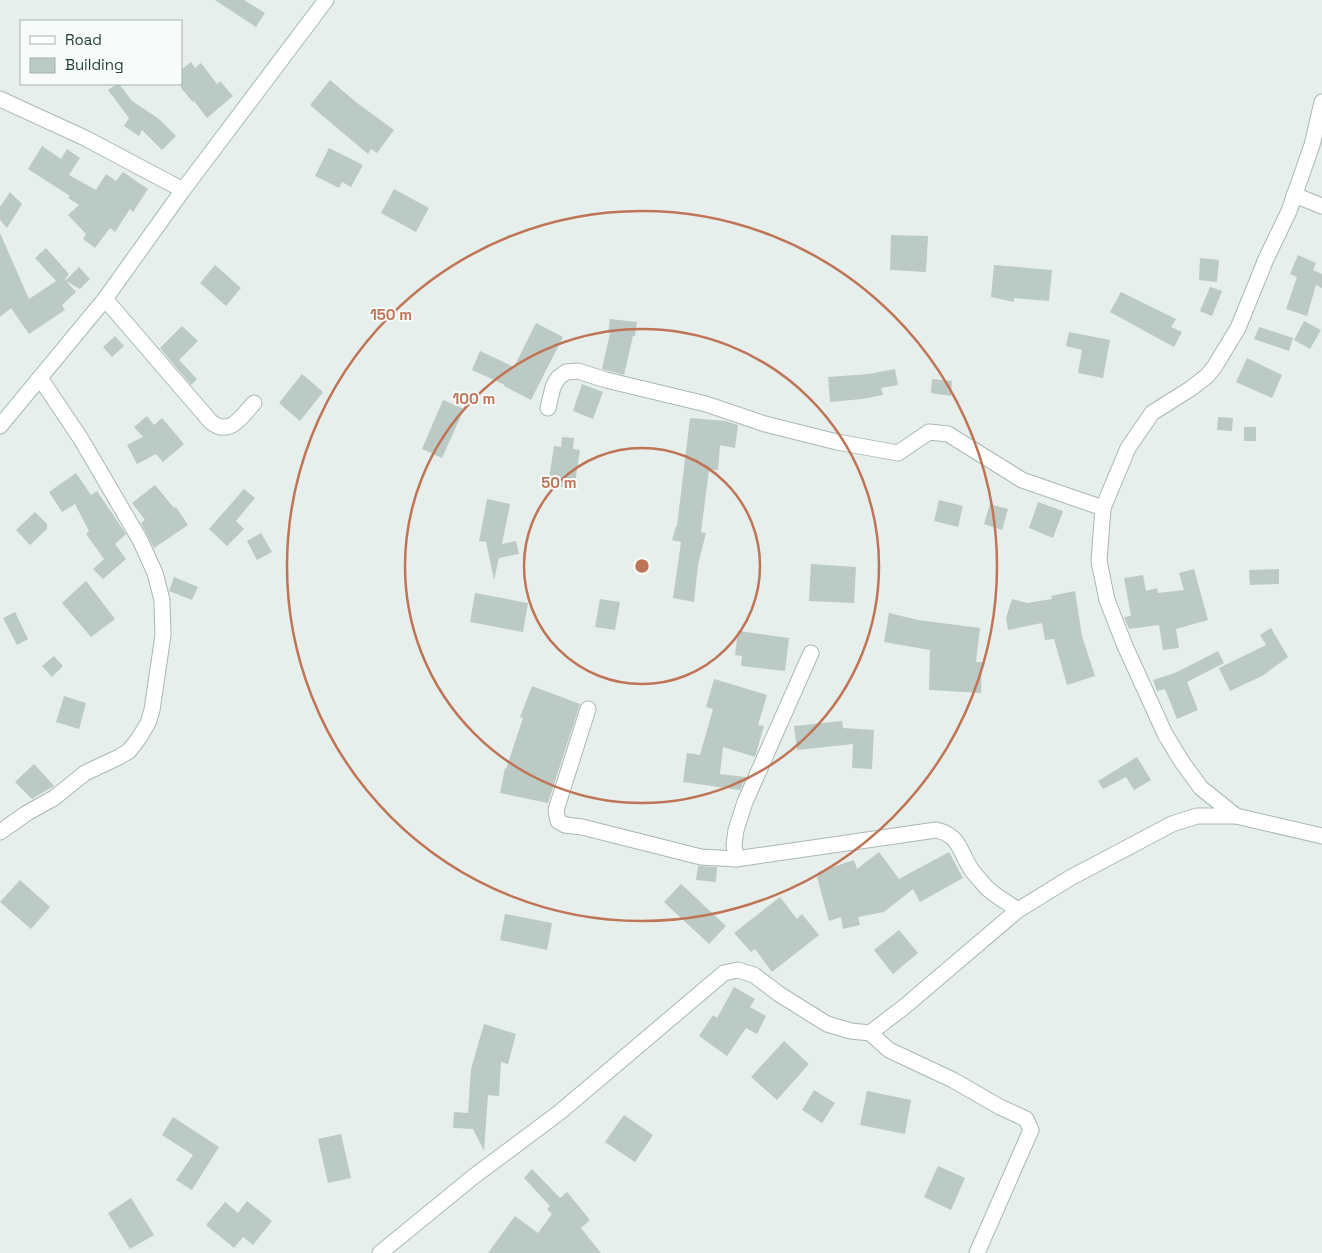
<svg xmlns="http://www.w3.org/2000/svg" width="1322" height="1253" viewBox="0 0 1322 1253" font-family="'Space Grotesk',sans-serif">
	<style>
		.building { fill: #bbcac4 }
		.lines { fill: none; stroke-linecap: round; stroke-linejoin: round }
		.street-casing { stroke: #a8b8b2; stroke-width: 17 }
		.secondary-casing { stroke: #a4bbb3; stroke-width: 17 }
		.street { stroke: #fff; stroke-width: 15 }
		.secondary { stroke: #fff; stroke-width: 15 }
		.ring { fill: none; stroke: #c07456; stroke-width: 2.5 }
		.centre { fill: #c07456; stroke: #f7fbf9; stroke-width: 2.5 }
		.ring-label { font-size: 15px; text-anchor: middle; font-weight: bold; fill: #c07456; stroke: #f7fbf9; stroke-width: 4; stroke-linejoin: round; paint-order: stroke }
	</style>
	<rect width="100%" height="100%" fill="#e6efeb"/>
	<g class="building">
		<path d="M215,0h29l21,13 -9,14z"/>
		<path d="M191,62l4,6 6,-5 16,21 3,-3 13,15 -26,22 -13,-17 -1,1 -12,-14v-18z"/>
		<path d="M330,80l27,23 37,27 -17,23 -6,-4 -3,5 -58,-49z"/>
		<path d="M117,84h2l13,17 27,18 17,17 -14,14 -20,-20 -3,6 -15,-10 5,-8 -21,-28z"/>
		<path d="M42,146l19,13 6,-10 13,9 -11,17 27,15 10,-16 10,7 7,-9 25,17 -15,23 -3,-3 -15,23 -5,-4 -15,20 -12,-9 3,-5 -18,-19 11,-10 -11,-7 2,-2 -42,-27z"/>
		<path d="M329,148l34,17 -12,22 -9,-5 -3,6 -24,-12z"/>
		<path d="M394,189l35,19 -13,24 -35,-19z"/>
		<path d="M10,192l12,12 -15,24 -7,-8v-13z"/>
		<path d="M0,233l29,66 27,-18 -21,-23 11,-10 23,26 -4,5 1,1 13,-13 11,12 -10,10 -14,-8 10,11 -14,13 3,5 -36,24 -18,-26 -11,9z"/>
		<path d="M891,235l37,1 -2,36 -36,-2z"/>
		<path d="M1298,255l18,8 -3,7 9,4v14l-6,-3 -9,31 -21,-7 11,-32 -7,-3z"/>
		<path d="M1200,258l19,2 -2,22 -18,-2z"/>
		<path d="M215,265l26,23 -15,18 -26,-23z"/>
		<path d="M994,265l58,5 -3,31 -35,-3v4l-23,-5z"/>
		<path d="M1210,287l12,4 -10,25 -12,-5z"/>
		<path d="M1121,292l55,27 -5,8 11,5 -8,15 -64,-35z"/>
		<path d="M610,319l27,3 -2,14h-2l-9,39 -22,-6 8,-36h-2z"/>
		<path d="M1304,321l17,9 -11,19 -16,-9z"/>
		<path d="M536,323l27,14 -32,63 -27,-14 1,-1 -33,-15 8,-19 34,16z"/>
		<path d="M182,326l16,15 -19,19 18,19 -6,6 -31,-37z"/>
		<path d="M1259,327l34,11 -4,13 -35,-12z"/>
		<path d="M1069,332l41,8 -7,38 -25,-5 4,-23 -16,-4z"/>
		<path d="M115,336l9,10 -12,11 -9,-10z"/>
		<path d="M1247,358l35,17 -10,23 -36,-16z"/>
		<path d="M895,369l3,16 -17,3 2,7 -21,4 -32,3 -2,-25 41,-3z"/>
		<path d="M302,374l21,18 -23,29 -21,-18z"/>
		<path d="M932,379l20,2 -1,15 -20,-3z"/>
		<path d="M582,384l21,8 -10,27 -20,-8z"/>
		<path d="M443,400l21,9 -22,49 -20,-9z"/>
		<path d="M147,416l7,9 8,-7 22,26 -21,18 -7,-8 -19,10 -10,-19 16,-8 -9,-10z"/>
		<path d="M1218,417l15,1 -1,13 -15,-1z"/>
		<path d="M690,418l36,3 12,4 -3,23 -15,-3 -2,25h-9l-8,62 5,1 -8,32 -4,37 -21,-4 8,-56 -9,-2 4,-14h1z"/>
		<rect x="1244" y="427" width="12" height="14"/>
		<path d="M562,437l12,1 -1,11 7,1 -6,39 -26,-4 6,-39 7,1z"/>
		<path d="M76,473l15,22 6,-4 29,43 -11,10 11,15 -23,20 -10,-10 11,-10 -18,-25 3,-3 -14,-27 -13,8 -13,-20z"/>
		<path d="M155,485l19,23 2,-1 12,18 -34,23 -13,-25 4,-3 -13,-17z"/>
		<path d="M244,489l11,9 -19,23 8,8 -17,17 -18,-17z"/>
		<path d="M487,499l23,5 -8,40 14,-3 3,13 -20,4 -5,22 -8,-38 -7,-1z"/>
		<path d="M939,500l24,6 -5,21 -24,-6z"/>
		<path d="M1038,502l25,9 -10,27 -24,-10z"/>
		<path d="M990,504l18,5 -6,21 -18,-6z"/>
		<path d="M35,512l12,12v5l-17,16 -14,-15z"/>
		<path d="M261,533l11,19 -15,8 -10,-19z"/>
		<path d="M811,564l45,3 -2,36 -45,-2z"/>
		<path d="M1194,569l14,51 -32,9 3,19 -16,2 -4,-25 -30,4 -5,-12 7,-1 -7,-38 19,-3 3,16 11,-3 1,5 26,-3 -5,-17z"/>
		<path d="M1279,569v15l-29,1 -1,-15z"/>
		<path d="M174,577l24,10 -6,13 -23,-9z"/>
		<path d="M86,581l29,38 -24,18 -29,-34z"/>
		<path d="M1075,591l7,45 13,40 -28,9 -13,-46 -9,1 -3,-17 -34,7 -2,-12 6,-19 15,4 25,-4 -1,-3z"/>
		<path d="M475,593l53,10 -5,29 -53,-10z"/>
		<path d="M600,599l20,3 -5,28 -20,-3z"/>
		<path d="M15,612l13,27 -11,6 -14,-27z"/>
		<path d="M889,613l29,7 62,8 -4,34h6l-1,31 -52,-3 1,-40 -46,-8z"/>
		<path d="M1271,628l17,29 -26,19 -32,15 -11,-23 47,-23 -6,-10z"/>
		<path d="M738,631l51,7 -4,33 -44,-5 1,-10 -7,-1z"/>
		<path d="M1218,651l6,12 -37,19 11,28 -21,9 -12,-30 -8,2 -4,-11 22,-7z"/>
		<path d="M54,656l9,10 -11,11 -10,-11z"/>
		<path d="M714,679l53,16 -9,30 6,1 -9,31 -32,-10 -3,27 26,3 -6,13 -57,-8 4,-29 13,2 13,-46 -7,-2z"/>
		<path d="M532,686l48,18 -32,99 -48,-10 5,-25 1,1 17,-51 -3,-1z"/>
		<path d="M64,696l22,7 -7,26 -23,-7z"/>
		<path d="M842,721l1,7 31,2 -2,39 -20,-1 1,-24 -56,6 -3,-24z"/>
		<path d="M1137,757l14,23 -17,10 -8,-13 -23,12 -5,-8z"/>
		<path d="M34,764l20,22 -22,13 -17,-17z"/>
		<path d="M879,852l20,27 50,-27 14,26 -43,24 -7,-13 -29,23 -26,5 2,8 -17,4 -2,-12 -12,4 -12,-44 2,-1 -1,-4 36,-12 3,9z"/>
		<path d="M698,866l19,1 -1,15 -20,-2z"/>
		<path d="M20,880l30,27 -19,22 -31,-27z"/>
		<path d="M681,884l45,42 -17,18 -45,-42z"/>
		<path d="M780,897l17,22 5,-5 17,21 -47,37 -17,-23 -4,3 -17,-19z"/>
		<path d="M505,914l47,9 -5,27 -47,-10z"/>
		<path d="M899,930l19,23 -25,21 -19,-24z"/>
		<path d="M734,987l21,12 -5,8 16,9 -9,18 -11,-6 -19,28 -28,-20 14,-21 4,3z"/>
		<path d="M484,1024l32,10 -8,30 -7,-2 -2,34 -11,-1 -4,56 -11,-22 -20,-1 1,-16 14,1 3,-44z"/>
		<path d="M784,1041l25,23 -32,36 -26,-23z"/>
		<path d="M814,1090l21,13 -13,20 -20,-13z"/>
		<path d="M867,1091l44,9 -6,34 -45,-9z"/>
		<path d="M624,1115l29,20 -18,27 -30,-20z"/>
		<path d="M173,1117l46,30 -27,43 -16,-10 17,-25 -31,-20z"/>
		<path d="M341,1134l10,44 -23,5 -10,-44z"/>
		<path d="M938,1166l27,12 -14,32 -27,-13z"/>
		<path d="M532,1169l28,29 7,-6 23,28 -9,8 20,25h-113l27,-37 23,17 14,-19 -5,-5 3,-3 -26,-28z"/>
		<path d="M131,1198l23,37 -24,14 -22,-36z"/>
		<path d="M247,1201l25,20 -19,24 -10,-8 -9,11 -28,-23 19,-23 13,11z"/>
	</g>
	<g class="lines">
		<defs>
			<g id="street">
				<path d="M0,99l85,39 98,52"/>
				<path d="M1294,195l28,11"/>
				<path d="M105,299l106,123c19,15 31,-6 43,-19"/>
				<path d="M548,408l5,-21 5,-9 8,-6 12,-1 28,9 100,24 59,20 72,18 61,11 31,-21 19,2 74,46 81,28"/>
				<path d="M588,709l-32,101 2,11 7,4 17,2 119,30 35,2 200,-29c24,5 23,21 35,39 4,6 10,12 15,18 9,9 22,16 32,23"/>
				<path d="M1236,816l-35,-28 -19,-26 -17,-28 -40,-88 -18,-46 -8,-39 4,-53 25,-60 24,-35 38,-24 17,-13 8,-10 23,-38 28,-69 23,-48 23,-66 10,-43"/>
				<path d="M0,832l27,-19 27,-15 31,-25 34,-16 10,-6 10,-13 9,-15 4,-13 11,-75 -1,-35 -7,-27 -15,-33 -59,-101 -41,-61"/>
				<path d="M736,859l-2,-14 2,-15 9,-28 66,-149"/>
				<path d="M870,1033l34,-26 114,-97 52,-32 102,-54 25,-8h39l86,20"/>
				<path d="M380,1253l93,-76 87,-65 164,-139 14,-3 16,5 25,19 48,30 24,7 19,2 19,17 64,30 47,27 26,12 5,11 -54,123"/>
			</g>
			<path id="secondary" d="M0,426l105,-127 78,-109 143,-190"/>
		</defs>
		<use href="#street" class="street-casing"/>
		<use href="#secondary" class="secondary-casing"/>
		<use href="#street" class="street"/>
		<use href="#secondary" class="secondary"/>
	</g>
	<g class="ring">
		<circle cx="642" cy="566" r="118"/>
		<circle cx="642" cy="566" r="237"/>
		<circle cx="642" cy="566" r="355"/>
	</g>
	<circle cx="642" cy="566" r="8" class="centre"/>
	<g class="ring-label">
		<text x="391" y="320">150 m</text>
		<text x="474" y="404">100 m</text>
		<text x="559" y="488">50 m</text>
	</g>
	<rect x="20" y="20" width="162" height="65" fill="#f7fbf9" stroke="#a3b1ad"/>
	<rect x="30" y="36" width="25" height="8" fill="#ffffff" stroke="#a3b1ad"/>
	<text x="65" y="45" font-size="15" fill="#24423a">Road</text>
	<rect x="30" y="58" width="25" height="15" fill="#bbcac4" stroke="#a3b1ad"/>
	<text x="65" y="70" font-size="15" fill="#24423a">Building</text>
</svg>
